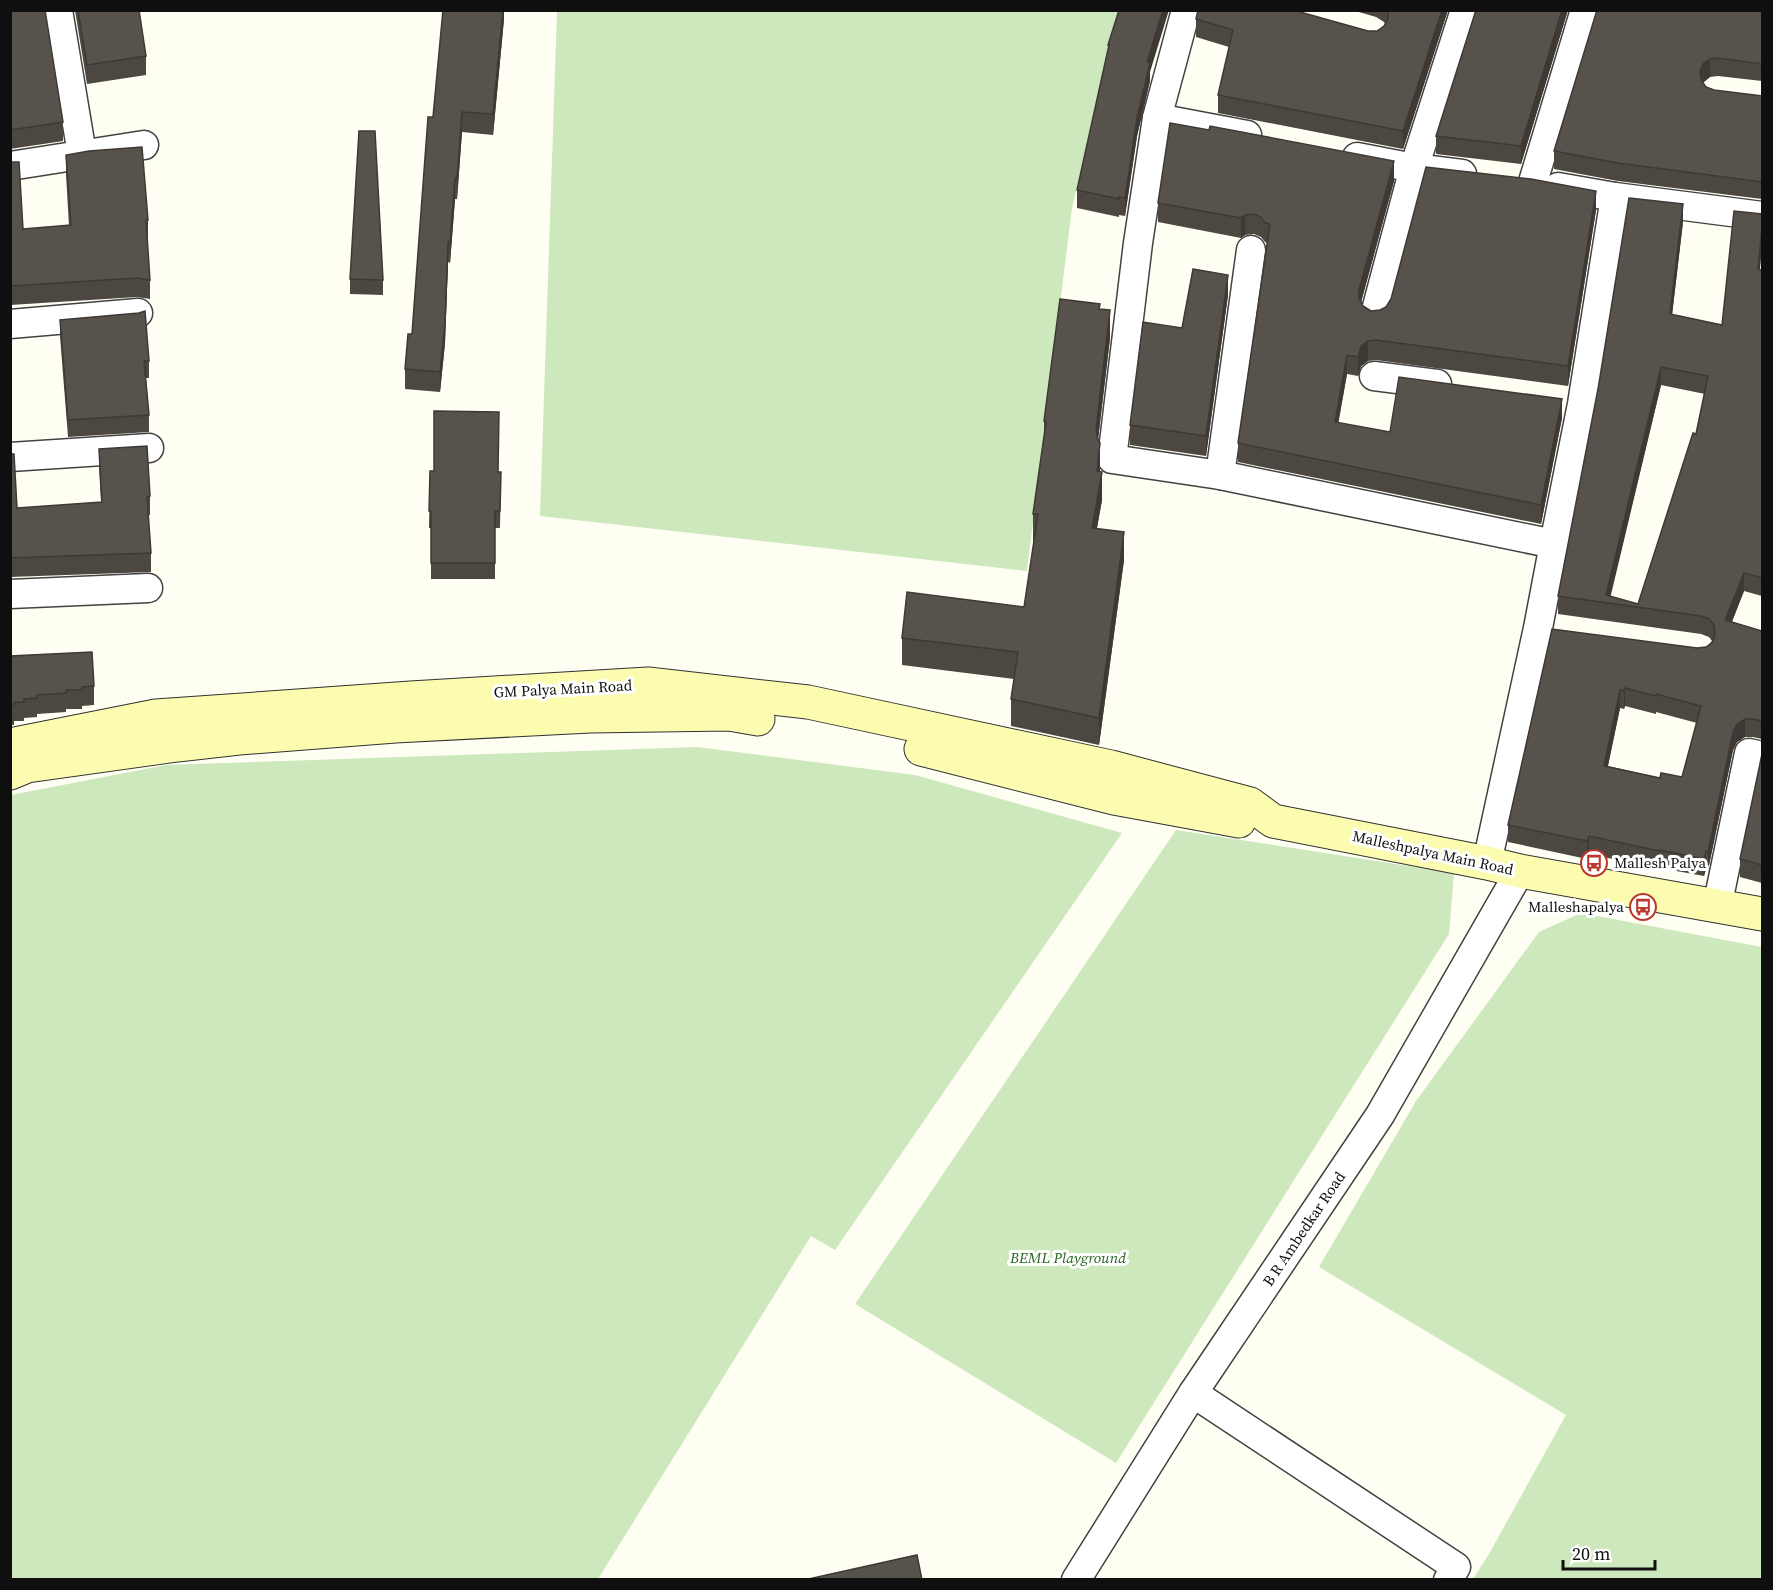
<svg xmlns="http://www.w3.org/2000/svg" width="1773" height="1590" viewBox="0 0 1773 1590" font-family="'Source Serif 4',serif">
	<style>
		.green { fill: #cde8bc }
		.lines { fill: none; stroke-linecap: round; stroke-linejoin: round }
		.minor-casing { stroke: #424242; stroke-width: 31 }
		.secondary-casing { stroke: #313131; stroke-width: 35 }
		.minor { stroke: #fff; stroke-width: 28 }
		.secondary { stroke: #fbfcb0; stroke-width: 33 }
		.wall { fill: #4c4741; fill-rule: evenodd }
		.shaded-wall { fill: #3e3935 }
		.building { fill: #58524c; stroke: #3e3935; stroke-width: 1.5; fill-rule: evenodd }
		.labels { text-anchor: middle; stroke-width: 6; stroke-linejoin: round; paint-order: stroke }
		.street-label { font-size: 15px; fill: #0f0f0f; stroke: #fff }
		.poi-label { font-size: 15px; fill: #0f0f0f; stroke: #fff; text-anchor: start }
		.park-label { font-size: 15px; font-style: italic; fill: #266621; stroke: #fff }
	</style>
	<rect width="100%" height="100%" fill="#fffef2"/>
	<g class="green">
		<path d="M557,11h562l-47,197 -45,363 -487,-55z"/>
		<path d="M697,747l218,28 207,58 -287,417 -24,-14 -213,343h-587v-784l155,-30z"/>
		<path d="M1176,830l278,43 -5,61 -333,529 -261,-159z"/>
		<path d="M1581,913l181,34v632h-289l16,-25 77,-139 -247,-148 97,-166 123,-169z"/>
	</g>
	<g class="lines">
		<defs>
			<g id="minor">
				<path d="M58,10l24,144"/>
				<path d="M1186,10l-29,108 -19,125 -26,216 108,16 334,69 -16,84 -51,235"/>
				<path d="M1157,118l90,17"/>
				<path d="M1357,157l57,11 48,6"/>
				<path d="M10,166l134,-21"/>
				<path d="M1533,182l52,-172"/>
				<path d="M1558,187l57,10 147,19"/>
				<path d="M1375,314l39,-146 51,-158"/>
				<path d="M10,324l128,-11"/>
				<path d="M1374,376l63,8"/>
				<path d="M10,457l139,-9"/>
				<path d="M1220,475l31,-225"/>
				<path d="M1554,544l28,-140 33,-207"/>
				<path d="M10,594l138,-6"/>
				<path d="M1717,907l32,-154 13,3"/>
				<path d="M1193,1393l263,174 -8,13"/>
				<path d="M1076,1580l117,-187 187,-278 140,-244"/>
			</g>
			<g id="secondary">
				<path d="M10,745l146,-29 255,-18 237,-14 160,18 303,65 139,37 23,17 214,42 33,8 242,43"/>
				<path d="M921,749l193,49 125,23"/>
				<path d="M10,773l17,-7 150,-21 62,-7 156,-12 195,-10 139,-2 29,5"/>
			</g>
		</defs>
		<use href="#minor" class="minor-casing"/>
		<use href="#secondary" class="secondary-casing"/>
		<use href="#minor" class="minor"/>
		<use href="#secondary" class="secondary"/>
	</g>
	<g class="wall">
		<path d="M10,10l53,112v19l-53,8z"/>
		<path d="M75,10h64l7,46v19l-59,9z"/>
		<path d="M504,10v9l-11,116 -31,-3 -5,67h-2l-5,64 -2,-1 -3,81 -5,49 -35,-3v-20l7,-35 21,-217z"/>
		<path d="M1352,10h96l-45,139 -185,-36v-18l11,-48 -33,-10v-18l172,12h9l7,-5 1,-2 -1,-2 -8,-5z"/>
		<path d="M1476,10h92l-47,154 -85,-10v-18z"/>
		<path d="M1762,10v71l-44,-5 -8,1 -7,6 3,4 8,3 48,6v103l-144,-18 -64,-12v-18z"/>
		<path d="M1108,45l42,27v9l-13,55 -12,80 -6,-1v2l-42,-9v-18l31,-137z"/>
		<path d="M66,155l82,65v19h-1l3,41v19l-13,-2 -127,8v-143l13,67 46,-3 -3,-52z"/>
		<path d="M1394,181l-33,121 2,4 8,5 9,-1 216,-100 -28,176 -192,-26 -8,1 -7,5 -3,10 -11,-2 -9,49 52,9 172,-14 -21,106 -303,-62v-19l29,-200 -2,-1 -4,-5 -7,-3 -9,1 -4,3 -83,-16v-19z"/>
		<path d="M1760,214h2v31l-2,24 2,1v326l-18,-5 -12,31 30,9v108l-9,-2h-8l-8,5 -4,8 -25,120 -2,-1 -2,7 -44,-8v1l-71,-15 -2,5 -79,-17v-17l44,-196 145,19 9,-1 6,-6 -3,-4 -8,-3 -143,-20v-18l125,-374 -11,93 50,10zM1661,385l44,9 -9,40 -58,170 -28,-8zM1625,706l31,8v-2l41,11 -15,54 -22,1 -52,-12 12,-58 4,1z"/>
		<path d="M350,279l33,1v15l-33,-1z"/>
		<path d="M1228,295l-22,161 -76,-11v-20l52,-97z"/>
		<path d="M1100,309l10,29 -12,101 4,61 -5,28 27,32 -25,185 -88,-19v-27l3,-20 -112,-14v-27l122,-31 10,-66h-1v-27l11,-74v-19z"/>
		<path d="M139,313l10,48v17h-3l3,37v17l-81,5 -8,-101v-16z"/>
		<path d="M99,449l51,47v19h-2l3,38v19l-141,5v-123l7,54 84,-6 -2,-34z"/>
		<path d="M430,471l71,1 -1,56h-5v51h-64v-51h-2z"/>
		<path d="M10,656l84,30v19l-12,1v3h-16v3l-29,2v3l-13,1v3h-10v4h-4z"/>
		<path d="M1762,754v129l-22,-6v-18z"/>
	</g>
	<g class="shaded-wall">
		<path d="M503,10h1v9l-11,116v-21z"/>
		<path d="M1163,10h6l-19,62v9l-13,55 -12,80v-18l12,-80 10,-56z"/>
		<path d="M1442,10h6l-45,139v-18z"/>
		<path d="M1562,10h6l-47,154v-18z"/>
		<path d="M1710,59v18l-7,5 -3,7v-18l3,-7z"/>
		<path d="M462,112v20l-5,67v-21z"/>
		<path d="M1394,161v20l-35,129v-20z"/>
		<path d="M455,178v21l-5,64v-21z"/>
		<path d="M1596,191v19l-28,176v-20z"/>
		<path d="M1683,204v18l-13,110v-18z"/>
		<path d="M1245,215v20l-4,3v-20z"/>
		<path d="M1762,227v18l-4,42v-18z"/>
		<path d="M448,242v20l-3,81 -5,49v-20z"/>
		<path d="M1228,275v20l-22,161v-20z"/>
		<path d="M1110,310v28l-14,119v-27z"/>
		<path d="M1368,341v20l-7,5 -3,10v-19l3,-11z"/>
		<path d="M1347,355v19l-12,68v-20z"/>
		<path d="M1661,367v18l-52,218 -3,-8z"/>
		<path d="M1562,399v19l-21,106v-19z"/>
		<path d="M1100,443v27l-3,29v-28z"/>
		<path d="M1102,472v28l-10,55v-27z"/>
		<path d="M1124,532v28l-25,185v-27z"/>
		<path d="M1744,573v18l-19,47v-18z"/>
		<path d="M1625,688v18l-1,3v-18z"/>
		<path d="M1620,690v18l-16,76v-18z"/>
		<path d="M1745,719v18l-8,5 -4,8 -25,120v-18l25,-120 4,-8z"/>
		<path d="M1589,836v18l-2,5v-18z"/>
		<path d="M1706,851v18l-2,7v-17z"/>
	</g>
	<g class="building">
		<path d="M10,10h35l18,112 -53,8z"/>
		<path d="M78,10h61l7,46 -59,9z"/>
		<path d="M443,10h60l-10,104 -31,-2 -5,66h-2l-5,64h-2l-3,81 -5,49 -35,-3 3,-35h4l16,-217h5z"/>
		<path d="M1119,10h44l-16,52 3,1 -13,55 -12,80 -6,-1v2l-42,-9 32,-145h-1z"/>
		<path d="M1198,10h95l75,21h9l7,-5 4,-7v-9h54l-39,121 -185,-36 15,-65 -37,-11z"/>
		<path d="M1476,10h86l-41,136 -85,-10z"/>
		<path d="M1597,10h165v54l-44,-6 -8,1 -7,5 -3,7 1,9 5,7 8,3 48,6v86l-144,-19 -64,-12z"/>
		<path d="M1170,123l39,7 1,-4 184,35 -35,129v8l4,8 8,5 9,-1 6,-3 5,-8 35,-132 105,12 65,12 -28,175 -192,-26 -8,1 -7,5 -3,11 -11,-2 -12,67 55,10 9,-55 163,22 -21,106 -303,-62 32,-219 -5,-1 -4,-6 -7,-3 -9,1 -4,3 -83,-15z"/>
		<path d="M359,131h16l8,149 -33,-1z"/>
		<path d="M142,147l6,73h-2l4,60 -13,-2 -127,8v-124h9l4,67 48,-4 -5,-70 23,-4z"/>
		<path d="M1629,198l54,6 -13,110 52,11 12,-114 28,3v13l-4,42 4,1v308l-18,-5 -19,47 37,11v90l-9,-2h-8l-8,5 -4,8 -25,120 -2,-1 -2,8 -44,-9v1l-71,-15 -2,5 -79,-16 44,-196 145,19 9,-1 6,-4 3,-8 -1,-10 -5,-6 -8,-3 -143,-20 40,-207zM1661,367l47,9 -12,58 -3,-1 -55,171 -32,-9zM1625,688l31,8v-2l45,12 -19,71 -21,-4 -1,5 -56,-12 16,-76 4,1z"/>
		<path d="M1193,269l35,6 -22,161 -76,-11 13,-103 39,6z"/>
		<path d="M1060,299l40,5 -1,5 11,1 -14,120 1,7 3,6 -3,28 5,1 -10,56 32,4 -25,186 -88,-19 7,-47 -116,-14 5,-46 117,15 14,-93h-5l13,-92 -2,-1z"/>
		<path d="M145,311l4,50h-5l5,54 -81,5 -8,-100 79,-7z"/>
		<path d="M434,411l65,1 -1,60h3l-1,39h-5v52h-64v-52h-2l1,-40h4z"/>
		<path d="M147,446l3,50 -3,1 4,56 -141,5v-104h4l3,54 85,-6 -3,-53z"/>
		<path d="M92,652l2,34 -12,1v3h-16v3l-29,2v3l-13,1v3h-10v4h-4v-50z"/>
		<path d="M1762,754v111l-22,-6z"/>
		<path d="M917,1555l5,25h-118z"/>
	</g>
	<defs>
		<symbol id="bus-ring" viewBox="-11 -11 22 22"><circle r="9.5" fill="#fff" stroke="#bb372b" stroke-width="1.5"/><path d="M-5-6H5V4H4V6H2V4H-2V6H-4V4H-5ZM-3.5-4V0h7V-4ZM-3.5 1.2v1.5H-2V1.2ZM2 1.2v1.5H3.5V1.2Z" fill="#bb372b"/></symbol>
	</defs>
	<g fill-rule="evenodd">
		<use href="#bus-ring" x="1579" y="848" width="30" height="30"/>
		<use href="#bus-ring" x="1628" y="892" width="30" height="30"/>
	</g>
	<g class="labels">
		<g class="street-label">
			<text transform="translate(563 689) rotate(-3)" y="5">GM Palya Main Road</text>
			<text transform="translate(1433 853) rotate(12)" y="5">Malleshpalya Main Road</text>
			<text transform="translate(1304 1229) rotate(-56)" y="5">B R Ambedkar Road</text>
		</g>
		<g class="poi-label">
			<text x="1614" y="868">Mallesh Palya</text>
			<text x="1624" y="912" text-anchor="end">Malleshapalya</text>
		</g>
		<g class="park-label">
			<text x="1068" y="1263">BEML Playground</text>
		</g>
	</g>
	<rect width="1773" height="1590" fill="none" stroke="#0f0f0f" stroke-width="24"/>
	<path d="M1563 1560v9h92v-9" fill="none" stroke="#0f0f0f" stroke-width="3"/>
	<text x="1572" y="1560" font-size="18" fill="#0f0f0f" stroke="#ffffff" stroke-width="4.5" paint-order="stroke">20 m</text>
</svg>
